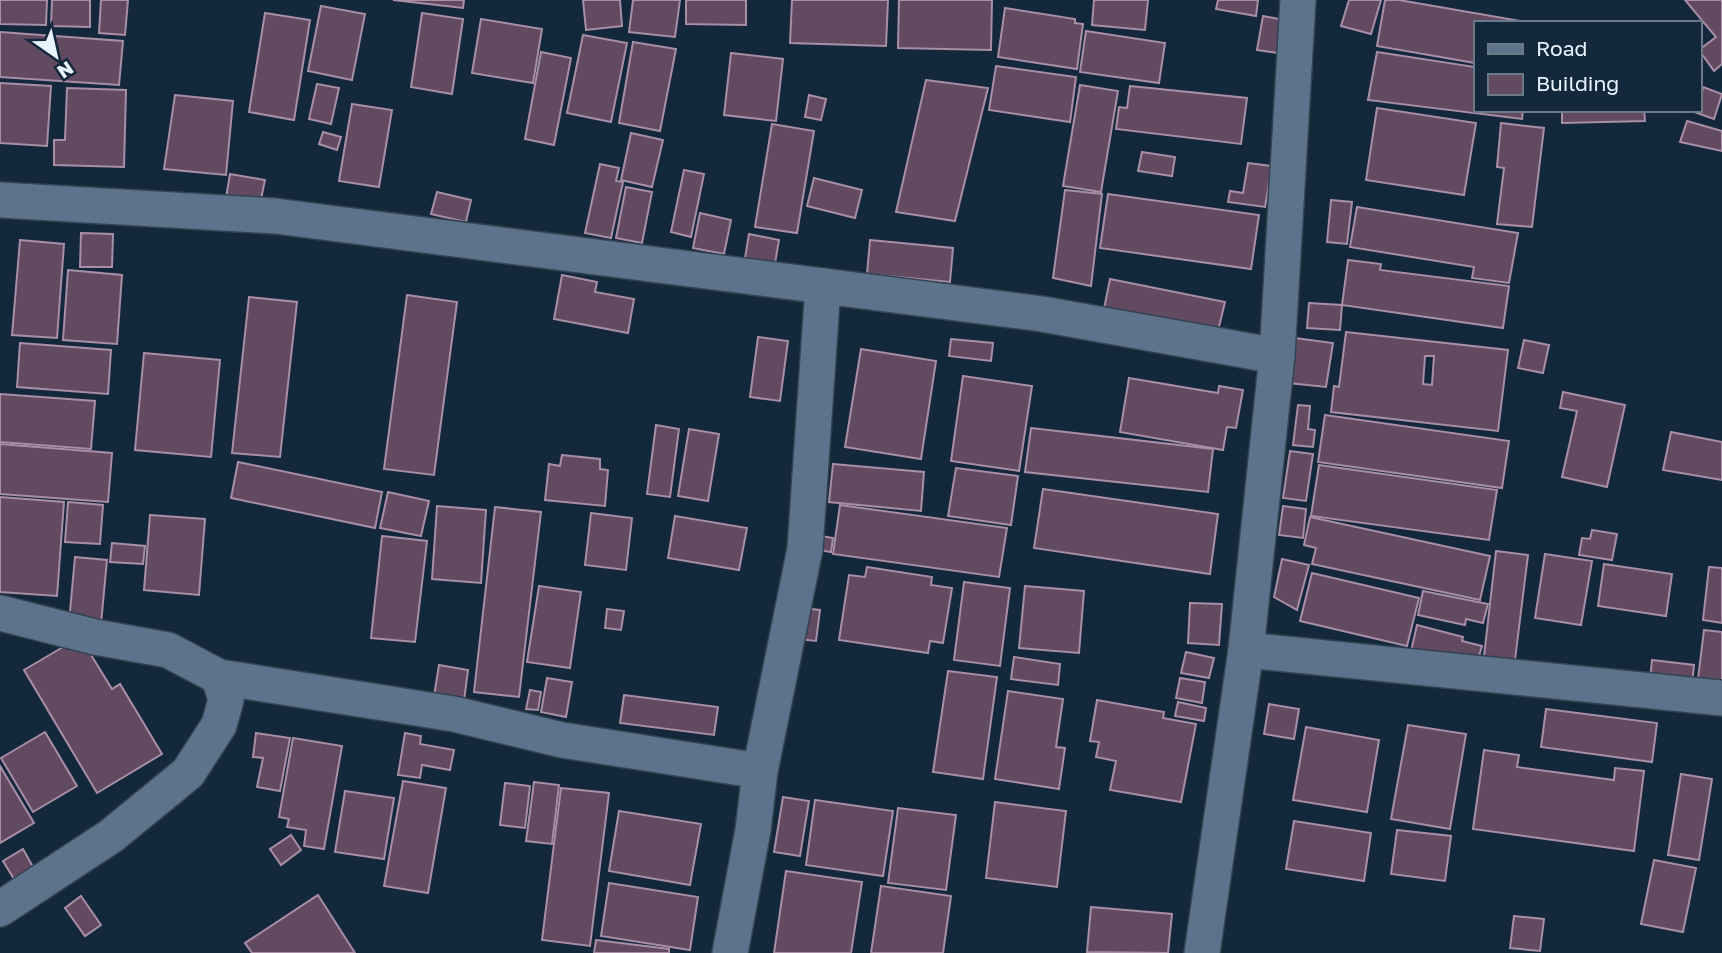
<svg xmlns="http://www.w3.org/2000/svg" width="1722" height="953" viewBox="0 0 1722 953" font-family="'Golos Text',sans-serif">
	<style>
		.building { fill: #624a60; stroke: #a88ea6; stroke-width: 2; fill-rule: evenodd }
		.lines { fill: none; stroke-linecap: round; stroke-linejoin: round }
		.street-casing { stroke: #334253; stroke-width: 38 }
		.street { stroke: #5c738b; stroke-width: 35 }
	</style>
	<rect width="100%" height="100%" fill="#14283c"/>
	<g class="building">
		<path d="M0,0h47l-1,25 -46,-1z"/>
		<path d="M52,0h38v27l-39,-1z"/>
		<path d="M101,0h27l-3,35 -26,-2z"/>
		<path d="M393,0h71l-1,8z"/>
		<path d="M583,0h37l2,26 -36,4z"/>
		<path d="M633,0h47l-5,37 -46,-5z"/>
		<path d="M686,0h60v25l-60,-1z"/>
		<path d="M792,0h96l-2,46 -96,-3z"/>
		<path d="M899,0h93l-1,50 -93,-2z"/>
		<path d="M1094,0h54l-3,30 -53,-5z"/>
		<path d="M1218,0h40l-2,16 -40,-7z"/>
		<path d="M1349,0h32l-10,34 -30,-8z"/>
		<path d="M1385,0h14l133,23h-57v40l-98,-17z"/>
		<path d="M1685,0h37v64l-8,7 -15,-21 17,-13z"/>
		<path d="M321,6l44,8 -13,66 -44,-9z"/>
		<path d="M1005,8l70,11v4l8,1 -6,45 -79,-12z"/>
		<path d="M265,13l45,7 -16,100 -45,-8z"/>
		<path d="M422,13l41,6 -11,75 -41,-7z"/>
		<path d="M1263,16l21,4 -6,33 -21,-3z"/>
		<path d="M481,19l61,10 -9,54 -61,-10z"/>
		<path d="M1086,31l79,12 -6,40 -79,-11z"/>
		<path d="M0,32l123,9 -4,44 -119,-8z"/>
		<path d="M583,35l44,8 -16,79 -44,-9z"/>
		<path d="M633,42l43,7 -16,82 -41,-8z"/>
		<path d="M541,52l30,6 -17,87 -29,-6z"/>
		<path d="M1377,52l98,15v43h48l-1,9 -154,-19z"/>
		<path d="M731,53l52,6 -7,62 -52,-6z"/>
		<path d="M996,66l80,11 -6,45 -81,-12z"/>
		<path d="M926,80l62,8 -33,133 -59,-9z"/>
		<path d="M0,83l51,3 -4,60 -47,-3z"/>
		<path d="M317,84l22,4 -8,36 -22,-5z"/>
		<path d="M1080,85l38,6 -17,101 -38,-6z"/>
		<path d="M1130,86l117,12 -6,46 -125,-15 3,-22 8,1z"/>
		<path d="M1703,87l19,7 -8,25 -20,-7 5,-2z"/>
		<path d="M67,88l59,2 -2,77 -70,-2v-25h11z"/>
		<path d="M175,95l58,6 -7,74 -62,-6z"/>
		<path d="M809,95l17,4 -5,21 -16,-3z"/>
		<path d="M352,104l40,6 -13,77 -40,-6z"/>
		<path d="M1377,108l99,15 -12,72 -98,-15z"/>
		<path d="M1562,110h82l1,11 -83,2z"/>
		<path d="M1687,121l35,10v20l-42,-9z"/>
		<path d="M1501,123l43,5 -12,99 -35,-3 7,-56 -7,-1z"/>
		<path d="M772,124l42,7 -17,102 -42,-6z"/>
		<path d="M323,132l18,5 -4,13 -18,-6z"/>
		<path d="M631,133l32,7 -11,47 -31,-7z"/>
		<path d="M1142,152l33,5 -3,19 -34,-5z"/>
		<path d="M1248,163l24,3 -7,41 -37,-5 2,-11 13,2z"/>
		<path d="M600,164l19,4 -3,13 7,1 -12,56 -26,-5z"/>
		<path d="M684,170l20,4 -13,63 -20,-5z"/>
		<path d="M230,174l35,6 -5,24 -34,-6z"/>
		<path d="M814,178l48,12 -7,28 -48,-12z"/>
		<path d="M626,187l26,5 -10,51 -26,-5z"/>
		<path d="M1065,190l37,4 -11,92 -38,-8z"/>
		<path d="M437,192l34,8 -5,22 -35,-8z"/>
		<path d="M1108,194l151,21 -8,54 -151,-21z"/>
		<path d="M1331,200l21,2 -5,42 -20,-2z"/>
		<path d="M1357,207l161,26 -9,50 -37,-5 2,-11 -124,-20z"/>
		<path d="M700,213l31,7 -7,34 -31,-6z"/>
		<path d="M81,233l32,1 -1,33h-32z"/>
		<path d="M749,234l30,6 -5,29 -30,-5z"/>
		<path d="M20,240l44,4 -7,94 -45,-3z"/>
		<path d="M870,240l83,8 -3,34 -83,-8z"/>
		<path d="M1348,260l33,4 -1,6 129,16 -6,42 -161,-23z"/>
		<path d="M68,270l54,5 -5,69 -54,-4z"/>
		<path d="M562,275l35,7 -2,10 39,7 -6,34 -74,-14z"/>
		<path d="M1110,279l115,23 -7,29 -114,-22z"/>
		<path d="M407,295l50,7 -23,173 -50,-6z"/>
		<path d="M249,297l48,5 -17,155 -48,-4z"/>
		<path d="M1309,303l33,2 -2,25 -33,-2z"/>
		<path d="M1346,332l162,18 -10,81 -167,-19 3,-26 5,1zM1425,356h9l-2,29 -9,-1z"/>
		<path d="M758,337l30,4 -8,60 -30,-4z"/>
		<path d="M1295,338l38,5 -7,44 -37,-4z"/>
		<path d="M951,339l42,4 -2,18 -42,-5z"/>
		<path d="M1524,340l25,5 -6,28 -25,-5z"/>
		<path d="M20,343l91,7 -3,44 -91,-7z"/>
		<path d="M861,349l75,12 -15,98 -76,-12z"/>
		<path d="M144,353l76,7 -9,97 -76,-7z"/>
		<path d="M963,376l69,10 -13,85 -68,-10z"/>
		<path d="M1129,378l89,15 1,-7 24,4 -7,38 -9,-1 -4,23 -103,-18z"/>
		<path d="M1563,392l62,13 -18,82 -45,-10 15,-66 -17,-3z"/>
		<path d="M0,394l95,7 -4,48 -91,-7z"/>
		<path d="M1298,405l12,1 -2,23 7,1 -2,17 -20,-2z"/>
		<path d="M1325,415l184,26 -7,47 -184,-26z"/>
		<path d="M656,425l23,4 -9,68 -23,-3z"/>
		<path d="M1031,428l182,21 -5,43 -183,-20z"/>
		<path d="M689,429l30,5 -11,67 -30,-5z"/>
		<path d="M1671,432l51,10v38l-59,-10z"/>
		<path d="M0,444l112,9 -4,49 -108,-8z"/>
		<path d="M1290,451l23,3 -7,47 -23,-3z"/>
		<path d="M562,455l38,4v10l8,1 -3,36 -60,-6 4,-36 11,2z"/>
		<path d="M238,462l144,30 -7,36 -144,-30z"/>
		<path d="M833,464l91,8 -3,39 -92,-9z"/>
		<path d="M1319,465l178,25 -8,50 -178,-24z"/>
		<path d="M956,468l62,8 -7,49 -63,-9z"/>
		<path d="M1043,489l175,25 -8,60 -176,-26z"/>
		<path d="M388,492l41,9 -8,35 -41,-8z"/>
		<path d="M0,497l64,5 -7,94 -57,-4z"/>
		<path d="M68,502l35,3 -3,39 -35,-2z"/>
		<path d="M840,505l167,23 -8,49 -166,-23z"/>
		<path d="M437,506l49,4 -5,73 -49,-4z"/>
		<path d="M1283,506l23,3 -3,29 -24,-3z"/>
		<path d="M495,507l46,5 -22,185 -45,-5z"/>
		<path d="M591,513l41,5 -6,52 -41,-5z"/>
		<path d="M150,515l55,4 -6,76 -55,-5z"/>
		<path d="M675,516l72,12 -8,42 -71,-12z"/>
		<path d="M1310,517l180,39 -10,44 -168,-36 4,-16 -12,-3z"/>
		<path d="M1592,530l25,4 -5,26 -33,-5 3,-17 8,1z"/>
		<path d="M816,535l17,3 -2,14 -17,-3z"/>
		<path d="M382,536l45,5 -12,101 -44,-4z"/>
		<path d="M112,543l33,3 -2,18 -33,-2z"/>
		<path d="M1496,551l32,4 -14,113 -31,-3z"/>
		<path d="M1545,554l47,7 -11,64 -46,-7z"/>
		<path d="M75,557l32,3 -6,64 -32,-2z"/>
		<path d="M1282,559l27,6 -12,45 -23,-13z"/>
		<path d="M1604,564l68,10 -6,42 -68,-10z"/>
		<path d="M867,567l65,10 -1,8 21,3 -9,55 -13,-2 -2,12 -89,-13 10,-65 16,2z"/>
		<path d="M1709,567l13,1v55l-19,-3z"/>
		<path d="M1312,573l107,25 -12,48 -107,-25z"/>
		<path d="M964,582l46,6 -10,78 -46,-6z"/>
		<path d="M539,586l42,6 -11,76 -43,-6z"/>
		<path d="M1025,586l59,5 -5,62 -60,-5z"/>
		<path d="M1423,591l65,13 -5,19 -17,-4 -1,6 -47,-10z"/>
		<path d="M1190,603l32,1 -3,41 -31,-2z"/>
		<path d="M802,608l18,2 -4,31 -18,-2z"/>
		<path d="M607,609l17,2 -3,19 -16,-2z"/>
		<path d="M1417,625l46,12 -1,4 20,5 -6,20 -65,-15z"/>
		<path d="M1704,630l18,2v58l-25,-3z"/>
		<path d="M80,637l32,52 8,-5 42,70 -65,39 -73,-123z"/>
		<path d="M1186,652l28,6 -5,20 -28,-5z"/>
		<path d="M1014,657l46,7 -2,21 -47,-6z"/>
		<path d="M1652,660l42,5 -2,20 -42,-5z"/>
		<path d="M439,665l29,5 -4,31 -30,-5z"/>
		<path d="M948,671l49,6 -14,102 -50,-7z"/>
		<path d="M547,678l25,4 -6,35 -25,-5z"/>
		<path d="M1180,678l25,4 -3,21 -26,-5z"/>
		<path d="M530,690l11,2 -3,18 -12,-1z"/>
		<path d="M1008,691l55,8 -7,48 9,1 -6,41 -64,-10z"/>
		<path d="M624,695l94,12 -4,28 -94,-12z"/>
		<path d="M1097,700l67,12 -1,6 33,6 -15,78 -71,-12 6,-29 -20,-4 3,-15 -9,-1z"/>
		<path d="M1178,702l28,6 -2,13 -29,-5z"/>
		<path d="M1269,704l30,5 -5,30 -30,-5z"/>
		<path d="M1546,709l111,14 -5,39 -111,-15z"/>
		<path d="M1408,725l58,9 -16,95 -59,-10z"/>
		<path d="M1306,727l73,13 -12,72 -74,-12z"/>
		<path d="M45,732l32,54 -44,26 -32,-54z"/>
		<path d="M256,733l34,5 -10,53 -23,-4 6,-29 -10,-1z"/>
		<path d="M405,733l16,3 -1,8 34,6 -4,20 -28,-5 -2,13 -22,-3z"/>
		<path d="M293,738l49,8 -18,103 -20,-3 2,-16 -19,-3 2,-8 -10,-2z"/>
		<path d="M1484,750l35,5 -2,12 97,13 1,-12 29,3 -10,80 -161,-22z"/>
		<path d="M0,766l34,57 -34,20z"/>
		<path d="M1681,774l31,5 -13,81 -31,-5z"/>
		<path d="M403,781l43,7 -18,105 -44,-7z"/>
		<path d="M534,782l25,3 -7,59 -26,-3z"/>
		<path d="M505,783l25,3 -5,42 -25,-3z"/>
		<path d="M561,788l48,5 -19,153 -48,-6z"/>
		<path d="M345,791l49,7 -10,61 -49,-7z"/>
		<path d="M783,797l26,4 -9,55 -26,-4z"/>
		<path d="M815,800l78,11 -10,65 -77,-11z"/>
		<path d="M995,802l71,9 -9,76 -71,-9z"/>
		<path d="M898,808l58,7 -10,75 -58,-7z"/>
		<path d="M619,811l82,13 -11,61 -81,-14z"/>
		<path d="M1294,821l77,12 -7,48 -78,-12z"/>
		<path d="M1397,830l54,6 -6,45 -54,-7z"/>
		<path d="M291,835l10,15 -20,15 -11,-16z"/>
		<path d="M23,849l10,18 -19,12 -11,-18z"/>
		<path d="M1654,860l42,8 -13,64 -42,-8z"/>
		<path d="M786,871l76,11 -11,71h-77z"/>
		<path d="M609,883l89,14 -8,53 -89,-14z"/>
		<path d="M881,886l70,10 -8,57h-72z"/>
		<path d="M318,895l37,58h-103l-7,-10z"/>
		<path d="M81,896l20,29 -16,11 -20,-28z"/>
		<path d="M1091,907l81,7 -4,39 -81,-1z"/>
		<path d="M1514,916l30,3 -4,32 -30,-3z"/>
		<path d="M596,940l73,9v4h-75z"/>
	</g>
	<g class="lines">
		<defs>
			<g id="street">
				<path d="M0,200l275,16 767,98 235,42"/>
				<path d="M0,613l95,24 73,13 51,27 235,37 108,26 198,31 -7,59 -23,123"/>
				<path d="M1246,650l476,48"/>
				<path d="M760,771l45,-222 18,-263"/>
				<path d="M0,909l111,-73 77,-63 31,-48 7,-25 -7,-23"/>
				<path d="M1202,953l44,-303 31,-294 21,-356"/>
			</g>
		</defs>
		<use href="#street" class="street-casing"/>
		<use href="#street" class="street"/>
	</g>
	<rect x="1474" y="21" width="228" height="91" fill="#14283c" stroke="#697a8a" stroke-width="2"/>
	<rect x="1488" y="44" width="35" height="10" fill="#5c738b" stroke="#697a8a" stroke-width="2"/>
	<text x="1536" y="56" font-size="21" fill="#e9f4ff">Road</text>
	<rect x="1488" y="74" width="35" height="21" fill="#624a60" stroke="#697a8a" stroke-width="2"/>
	<text x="1536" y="91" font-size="21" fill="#e9f4ff">Building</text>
	<g transform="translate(56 56) rotate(146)" stroke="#14283c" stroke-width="5" paint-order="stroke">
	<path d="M0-5L12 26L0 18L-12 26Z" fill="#e9f4ff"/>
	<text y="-10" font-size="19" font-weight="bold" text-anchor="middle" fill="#e9f4ff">N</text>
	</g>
</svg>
